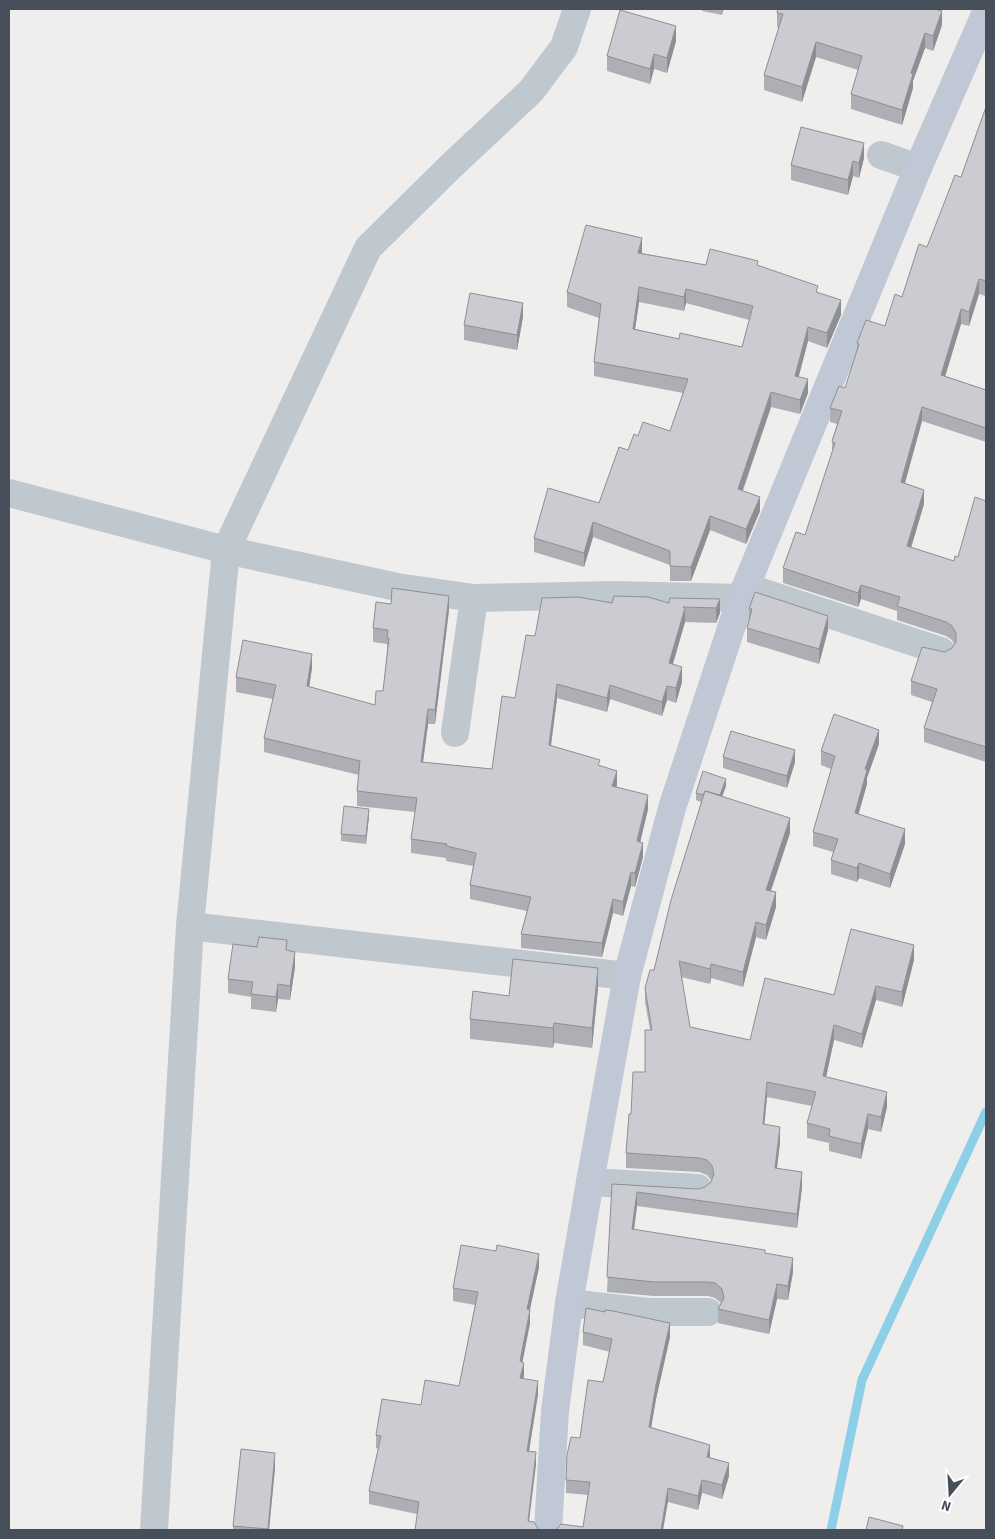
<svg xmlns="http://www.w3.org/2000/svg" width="995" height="1539" viewBox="0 0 995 1539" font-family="'Source Sans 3',sans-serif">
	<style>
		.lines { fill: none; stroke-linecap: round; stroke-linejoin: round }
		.stream { stroke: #8ccfe7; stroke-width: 9 }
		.street { stroke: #bfc7cf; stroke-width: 28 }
		.secondary { stroke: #bfc8d4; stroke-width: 28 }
		.wall { fill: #aeafb5; fill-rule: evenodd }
		.shaded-wall { fill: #8d8f93 }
		.building { fill: #caccd2; stroke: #8d8f93; fill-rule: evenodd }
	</style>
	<rect width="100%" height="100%" fill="#f0eded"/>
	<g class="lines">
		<path class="stream" d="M831,1530l31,-150 124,-268"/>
		<g class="street">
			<path d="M881,155l37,13"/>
			<path d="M9,493l217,57 171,37 77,11 140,-3 127,3"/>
			<path d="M746,587l195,64"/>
			<path d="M455,733l19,-135"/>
			<path d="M190,926l437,50"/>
			<path d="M590,1182l108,6"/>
			<path d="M569,1303l79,9h60"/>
			<path d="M154,1530l36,-604 36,-376 142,-302 82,-81 81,-76 33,-44 13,-38"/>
		</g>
		<path class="secondary" d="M548,1530l7,-119 14,-108 21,-121 37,-206 45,-168 69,-210 177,-430 68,-156"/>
	</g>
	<g class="wall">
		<path d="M702,9h22l-2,6 -20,-4z"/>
		<path d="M777,13l165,12 -9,26 -8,-3 -12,33v7l-11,37 -51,-16v-15l7,-24 -42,-13 -14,45 -38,-12v-15l15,-47 -2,-1z"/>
		<path d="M676,41l-9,32 -13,-4 -4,15 -43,-13v-15z"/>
		<path d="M986,107v189l-7,-2 -10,32 -8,-2 -16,52 41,14v52l-64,-21 -17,62 19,21 -13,44 43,13 4,-4 28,-56v261l-62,-20v-14l8,-26 -21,-7v-14l34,-29 7,-4 2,-4 -2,-4 -6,-4 -49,-16v-9l-36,-12 -3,8 -75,-24v-15l22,-33 27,-81v-13l5,-17 -7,-2v-14l15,-20 12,-37v-8l28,-17 17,-29 25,-50 34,-70z"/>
		<path d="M864,158l-5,20 -6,-2 -5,19 -57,-15v-15z"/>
		<path d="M641,253l65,12h52l60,27 23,23 -14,33 -19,-7 -9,35 9,17 -8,21 -29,-7 -28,84 17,20 -14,33 -36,-14 -19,51h-21v-16l-77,-28 -9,30 -50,-15v-14l65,-35 29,-53 10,-14 32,-5 13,-38 -89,-17v-14l5,-44 -32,-11v-15zM639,302l45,9 2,-8 63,17 -7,27 -63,-8 -44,-10z"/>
		<path d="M523,317l-6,33 -53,-10v-15z"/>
		<path d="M755,592l73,38 -9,34 -72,-22v-14l2,-9v-10z"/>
		<path d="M720,599v14l-4,10 -31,-1 -12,42 9,18 -6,21 -9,-3 -5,16 -52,-17 -3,13 -50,-14 -6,48 49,20 17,19 -1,2 32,22 -8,33 3,15 -8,30 -4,-1 -8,30 -10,-3 -11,44 -81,-9v-14l6,-23 -57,-12v-14l3,-19 -27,-5v-3l-35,-5v-14l4,-27 -58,-6v-15l2,-16 -95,-23v-14l9,-39 -37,-7v-15l76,-9 -3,19 66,18 8,-14 4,-38v-9l-14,-2v-14l76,-18 -14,114h-7l-5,38 69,7 43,-133 77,-33h57z"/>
		<path d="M879,744l-12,34v6l-9,30 47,30 -15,44 -31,-10 -2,4 -26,-8v-14l2,-8 -20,-6v-14l18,-63 -10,-4v-14z"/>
		<path d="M723,757l72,5 -8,26 -64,-20z"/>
		<path d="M726,786l-4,10 68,37 -19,58 5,16 -10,33 -10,-3 -13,50 -32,-9 -1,6 -29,-7 9,50 60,13 84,-45 80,-35 -12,47 -26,-7 -14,48 -28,-8 -8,37 61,30 -6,25 -13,-3 -7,30 -32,-8v-8l-22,-5v-15l5,-17 -45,-9 -3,28 16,17 -3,27 25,18 -5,41 -160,-22 -3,24 131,23 28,19 -5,28 -11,-1 -8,35 -51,-11v-14l3,-6 -6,-5 -7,-2h-54l-47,-4 5,-108 86,5 7,-2 6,-5v-2l-4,-5 -8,-3 -73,-4v-15l5,-39 14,-42 5,-42 -5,-28v-14l9,-18 47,-168 -5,-2v-7z"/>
		<path d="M369,816l-3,28 -25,-3v-7z"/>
		<path d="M257,947l30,3 8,17 -5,33 -12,-1 -2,13 -25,-3v-12l-23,-4v-14z"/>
		<path d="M598,988l-6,60 -38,-5 -1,5 -83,-9v-20l39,-23z"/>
		<path d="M539,1267l-9,43v13l-8,39 2,14 -1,2 15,16 -9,57 7,14 -119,49 -48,-10v-13l9,-42 -2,-1v-13l45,-30 38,-19 16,-81 -22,-4v-13z"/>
		<path d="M583,1332l87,5 -14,62 -5,28 59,31 19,18 -7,23 -20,-6 -4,17 -30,-8 -85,25 5,-32 -22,-2v-13l14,-42 23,-56 7,-30 -27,-7z"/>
		<path d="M275,1468l-6,62h-36v-4z"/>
	</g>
	<g class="shaded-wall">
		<path d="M942,11v14l-9,26v-15z"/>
		<path d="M676,26v15l-9,32v-15z"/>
		<path d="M925,33v15l-12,33v7l-11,37v-15l9,-37z"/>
		<path d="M816,42v15l-14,45v-15z"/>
		<path d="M654,54v15l-4,15v-15z"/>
		<path d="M864,143v15l-5,20v-15z"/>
		<path d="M853,161v15l-5,19v-15z"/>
		<path d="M642,238v14l-4,15v-14z"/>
		<path d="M979,279v15l-10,32v-14z"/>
		<path d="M639,287v15l-6,41v-14z"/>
		<path d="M686,289v14l-2,8v-14z"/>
		<path d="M841,300v15l-14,33v-15z"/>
		<path d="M523,303v14l-6,33v-15z"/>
		<path d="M961,309v15l-20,66v-15z"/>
		<path d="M808,327v14l-13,49v-14z"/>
		<path d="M808,379v14l-8,21v-14z"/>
		<path d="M771,392v15l-33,96v-14z"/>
		<path d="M922,407v14l-21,76v-15z"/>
		<path d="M924,490v14l-17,57v-15z"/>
		<path d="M760,497v14l-14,33v-15z"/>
		<path d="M710,516v14l-19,51v-14z"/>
		<path d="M593,522v15l-9,30v-14z"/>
		<path d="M861,585v14l-3,8v-14z"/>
		<path d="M449,596v14l-14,114v-14z"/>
		<path d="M720,599v14l-4,10v-15z"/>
		<path d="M685,608v14l-16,55v-14z"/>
		<path d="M828,616v14l-9,34v-15z"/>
		<path d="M312,654v14l-5,33v-15z"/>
		<path d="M682,667v15l-6,21v-15z"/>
		<path d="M557,684v14l-8,61v-14z"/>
		<path d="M610,685v14l-3,13v-14z"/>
		<path d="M667,686v14l-5,16v-14z"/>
		<path d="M428,709v15l-7,53v-15z"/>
		<path d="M879,730v14l-12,34v6l-12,43v-14l10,-44z"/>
		<path d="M795,750v12l-8,26v-12z"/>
		<path d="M617,771v14l-5,16v-15z"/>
		<path d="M726,779v7l-8,22v-8z"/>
		<path d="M648,795v14l-11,47v-15z"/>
		<path d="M369,809v7l-3,28v-8z"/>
		<path d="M790,818v15l-24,72v-15z"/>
		<path d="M905,829v15l-15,44v-14z"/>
		<path d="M643,843v14l-8,30v-14z"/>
		<path d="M859,863v15l-2,4v-14z"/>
		<path d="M631,872v14l-8,30v-14z"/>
		<path d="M776,892v15l-10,33v-15z"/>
		<path d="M613,899v14l-11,44v-14z"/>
		<path d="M756,922v15l-13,50v-15z"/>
		<path d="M914,945v15l-12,47v-15z"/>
		<path d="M295,952v15l-5,33v-14z"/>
		<path d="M711,964v14l-1,6v-15z"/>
		<path d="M598,968v20l-6,60v-20z"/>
		<path d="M278,984v15l-2,13v-15z"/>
		<path d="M876,986v14l-14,48v-14z"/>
		<path d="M554,1023v20l-1,5v-20z"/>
		<path d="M834,1025v15l-11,51v-15z"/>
		<path d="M767,1082v15l-4,42v-15z"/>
		<path d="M887,1092v15l-6,25v-15z"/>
		<path d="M868,1114v15l-7,30v-15z"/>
		<path d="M780,1127v15l-5,41v-15z"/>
		<path d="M802,1172v15l-5,41v-14z"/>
		<path d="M637,1192v14l-5,38v-15z"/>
		<path d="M539,1254v13l-12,55v-13z"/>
		<path d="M793,1258v14l-5,28v-14z"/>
		<path d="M777,1284v15l-8,35v-14z"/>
		<path d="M530,1310v13l-10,52v-14z"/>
		<path d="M670,1323v14l-14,62 -7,41v-13l7,-42z"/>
		<path d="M524,1363v13l-4,15v-13z"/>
		<path d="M538,1381v13l-11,70v-13z"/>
		<path d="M710,1445v13l-3,-1z"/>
		<path d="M536,1452v13l-8,65v-9z"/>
		<path d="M275,1453v15l-6,62h-1z"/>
		<path d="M729,1463v13l-7,23v-14z"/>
		<path d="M702,1480v13l-4,17v-14z"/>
		<path d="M668,1488v14l-5,28h-2z"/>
	</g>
	<g class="building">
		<path d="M778,9h157l7,2 -9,25 -8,-3 -14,40 2,1 -11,36 -51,-16 11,-38 -46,-14 -14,45 -38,-12 19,-61 -6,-1z"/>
		<path d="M620,10l56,16 -9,32 -13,-4 -4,15 -43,-13z"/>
		<path d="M986,107v174l-7,-2 -10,33 -8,-3 -20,66 45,15v38l-64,-21 -21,75 23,8 -17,56 47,15 1,-5 3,1 17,-60 11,4v149l-1,3h1v94l-62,-19 13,-39 -26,-8 11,-34 23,5 7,-4 4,-6v-9l-4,-7 -6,-4 -49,-16 3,-9 -39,-12 -3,8 -75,-25 13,-36 9,3 30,-92 -3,-2 10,-30 -12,-3 9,-22 6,2 14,-44 -2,-1 9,-23 19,6 10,-32 7,3 17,-53 8,3 28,-72 6,2z"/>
		<path d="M801,127l63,16 -5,20 -6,-2 -5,19 -57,-15z"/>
		<path d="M586,225l56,13 -4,15 68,12 4,-16 48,12 -1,4 61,21 -2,6 25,8 -14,33 -19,-6 -13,49 13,3 -8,21 -29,-8 -33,97 22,8 -14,32 -36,-13 -19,51 -21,-1v-15l-77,-29 -9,31 -50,-15 14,-50 51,15 20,-56 9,3 6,-16 4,2 5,-14 27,9 18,-52 -94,-17 7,-58 -34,-12zM639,287l45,10 2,-8 67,17 -11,41 -62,-14 -1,6 -46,-10z"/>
		<path d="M470,293l53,10 -6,32 -53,-10z"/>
		<path d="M392,588l57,8 -14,114 -7,-1 -7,53 71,7 10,-73 13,2 11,-63 9,1 7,-38 36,-1 34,6 2,-7 34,1 21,6 1,-5 50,1 -4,9 -33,-1 2,1 -16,55 13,4 -6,21 -9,-2 -5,16 -52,-17 -3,13 -50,-14 -8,61 51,15 -2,5 19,6 -5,15 36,9 -11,46 6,2 -8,30 -4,-1 -8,30 -10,-3 -11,44 -81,-9 10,-37 -61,-12 6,-32 -30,-7 1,-2 -36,-5 6,-41 -60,-7 3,-30 -96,-23 12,-53 -40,-8 7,-37 69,14 -5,32 68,19 1,-14h7l6,-53h-2l1,-8 -15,-2 3,-26 15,2z"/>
		<path d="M755,592l73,24 -9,33 -72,-21 5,-19h-3z"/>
		<path d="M834,714l45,16 -14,39 2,1 -12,43 50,16 -15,45 -31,-11 -2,5 -26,-8 7,-21 -25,-7 22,-76 -14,-5z"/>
		<path d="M731,731l64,19 -8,26 -64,-19z"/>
		<path d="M703,771l23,8 -6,16 -15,-4 -2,4 -7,-2z"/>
		<path d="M705,791l85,27 -24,72 10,2 -10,33 -10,-3 -13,50 -32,-8 -1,5 -31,-8 11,66 60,13 15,-62 69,17 17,-66 63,16 -12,47 -26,-6 -14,48 -28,-9 -11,51 64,16 -6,25 -13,-3 -7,30 -32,-8 1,-7 -23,-6 9,-31 -49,-10 -4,42 17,3 -5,41 27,4 -5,42 -160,-22 -5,37 133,21v3l28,5 -5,28 -11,-2 -8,36 -51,-11 6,-11 -2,-9 -7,-6 -7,-1h-54l-47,-5 5,-93 86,5 7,-2 6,-5 3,-8 -2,-8 -5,-6 -8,-2 -73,-5 3,-39h2l2,-42h12v-42h7l-7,-42 5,-18h4l17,-70z"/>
		<path d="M344,806l25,3 -3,27 -25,-2z"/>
		<path d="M259,937l28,3 -1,10 9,2 -5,34 -12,-2 -2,13 -25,-3 2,-12 -25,-3 5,-35 24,3z"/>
		<path d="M513,959l85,9 -6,60 -38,-5 -1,5 -83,-9 3,-28 36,5z"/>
		<path d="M461,1245l35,6 1,-6 42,9 -12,55 3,1 -10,51 4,2 -4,15 18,3 -11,70 9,1 -8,69 6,1 5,8h2h-126l4,-28 -50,-11 12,-55 -5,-1 6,-36 39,6 4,-25 34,6 19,-94 -25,-4z"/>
		<path d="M586,1308l19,4v-2l8,1 57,12 -14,62 -7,42 61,18 -3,12 22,6 -7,22 -20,-5 -4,16 -30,-8 -7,42h-105l5,-6 22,3 7,-45 -24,-2 1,-25 4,-18 9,1 8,-58 15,2 9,-43 -29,-7z"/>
		<path d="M241,1449l34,4 -7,76 -35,-3z"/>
		<path d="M869,1517l34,9 -1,4h-36z"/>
	</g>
	<rect width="995" height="1539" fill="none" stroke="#47505a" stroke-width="20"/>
	<g transform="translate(950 1494) rotate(198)" stroke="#ffffff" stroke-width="4" paint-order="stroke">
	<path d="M0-4L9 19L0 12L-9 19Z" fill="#47505a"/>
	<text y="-8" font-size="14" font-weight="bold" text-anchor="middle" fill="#47505a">N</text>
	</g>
</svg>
